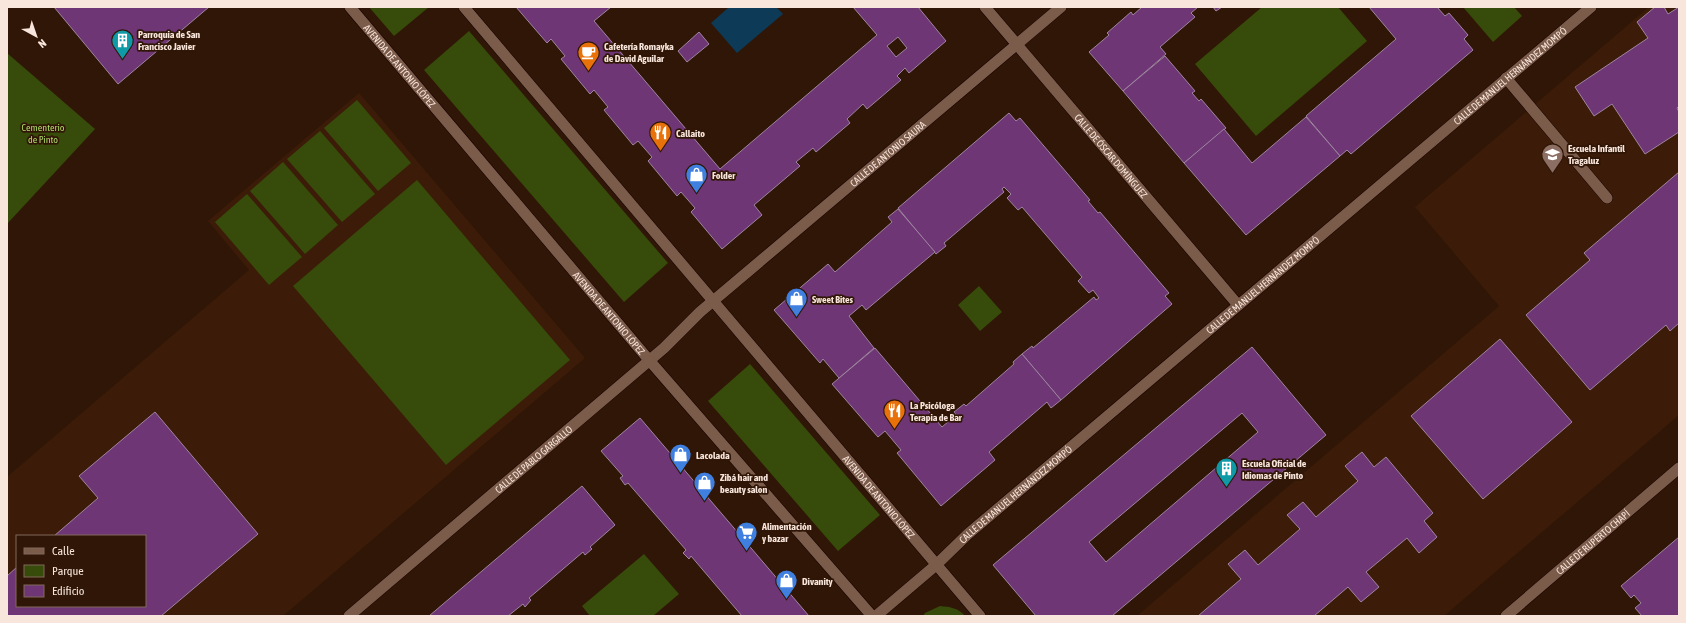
<svg xmlns="http://www.w3.org/2000/svg" width="1686" height="623" viewBox="0 0 1686 623" font-family="'Asap Condensed',sans-serif">
	<style>
		.built { fill: #3c1c08; fill-rule: evenodd }
		.green { fill: #374b0a }
		.water { fill: #0c3a57 }
		.building { fill: #6e3675; stroke: #9e85a1; fill-rule: evenodd }
		.lines { fill: none; stroke-linecap: round; stroke-linejoin: round }
		.service-casing { stroke: #160200; stroke-width: 12 }
		.minor-casing { stroke: #160200; stroke-width: 12 }
		.tertiary-casing { stroke: #160200; stroke-width: 12 }
		.service { stroke: #7b5b4a; stroke-width: 11 }
		.minor { stroke: #7b5b4a; stroke-width: 11 }
		.tertiary { stroke: #7b5b4a; stroke-width: 11 }
		.labels { text-anchor: middle; stroke-width: 3.5; stroke-linejoin: round; paint-order: stroke }
		.poi-label { font-size: 10px; font-weight: bold; fill: #f8e5db; stroke: #301606; text-anchor: start }
		.street-label { font-size: 10px; fill: #f8e5db; stroke: #301606 }
		.park-label { font-size: 10px; fill: #afd969; stroke: #301606 }
	</style>
	<rect width="100%" height="100%" fill="#301606"/>
	<g class="built">
		<path d="M1649,7h30v408l-235,201h-307l362,-310 -84,-99z"/>
		<path d="M359,93l226,265 -302,258h-276v-139l242,-207 -41,-49zM17,536h128v70h-128z"/>
	</g>
	<g class="green">
		<path d="M369,7h60l-35,29z"/>
		<path d="M1262,7h76l29,34 -111,95 -61,-72z"/>
		<path d="M1463,7h51l8,9 -29,26z"/>
		<path d="M469,31l199,232 -44,39 -200,-232z"/>
		<path d="M7,53l88,76 -88,95z"/>
		<path d="M357,100l54,63 -33,28 -54,-63z"/>
		<path d="M320,131l55,63 -33,28 -55,-63z"/>
		<path d="M283,162l55,63 -33,29 -55,-63z"/>
		<path d="M417,180l153,180 -124,105 -153,-179z"/>
		<path d="M247,194l55,63 -33,28 -54,-63z"/>
		<path d="M979,286l23,26 -22,19 -22,-26z"/>
		<path d="M750,364l130,151 -42,36 -130,-150z"/>
		<path d="M644,554l35,40 -26,22h-63l-8,-10z"/>
		<path d="M940,606c11,1 18,2 25,10h-42l2,-3z"/>
	</g>
	<path class="water" d="M729,7h47l7,7 -46,39 -26,-30z"/>
	<g class="building">
		<path d="M54,7h155l-91,77z"/>
		<path d="M516,7h95l-17,14 126,148 157,-134 -24,-28h65l28,34 -37,32 -4,-5 -8,8 4,4 -34,29 -4,-5 -16,15 3,4 -34,29 -3,-4 -17,14 4,4 -46,39 8,10 -40,34 -31,-37 4,-4 -14,-16 -4,4 -29,-35 4,-4 -14,-16 -5,4 -29,-35 4,-3 -14,-17 -4,4 -29,-35 4,-3 -14,-17 -4,4zM898,37l9,11 -11,9 -9,-11z"/>
		<path d="M1142,7h56l-7,6 4,4 -35,30 6,7 -43,37 -34,-39 20,-17 -2,-2 24,-21 2,3z"/>
		<path d="M1213,7h9l-6,4z"/>
		<path d="M1369,7h68l8,9 4,-3 19,22 -4,4 9,11 -122,104 -4,-4 -7,6 -34,-40 90,-77z"/>
		<path d="M1655,7h9l4,7 11,-7v99l-2,2 2,4v20l-34,22 -33,-50 -18,12 -19,-29 73,-49 -11,-16z"/>
		<path d="M699,32l10,12 -22,18 -9,-11z"/>
		<path d="M1165,56l30,35 -3,2 7,8 2,-2 25,29 -42,35 -61,-72z"/>
		<path d="M1009,113l7,8 4,-3 70,82 -2,1 10,12 2,-1 69,81 -4,3 7,8 -111,96 -39,-46 10,-8 1,2 61,-51 2,3 3,-2 -6,-8 -4,3 -11,-12 4,-4 -60,-70 -4,3 -11,-12 4,-4 -7,-7 -2,2 2,3 -60,51 2,3 -10,8 -38,-46z"/>
		<path d="M1306,117l34,39 -94,79 -62,-72 40,-34 28,34z"/>
		<path d="M1679,172v151l-9,8 -4,-6 -76,65 -64,-75 64,-55 -6,-7z"/>
		<path d="M898,209l37,43 -69,58 -4,-5 -13,11 25,32 -35,30 -16,-19 -3,4 -46,-53 54,-46 7,8 57,-50 -4,-5z"/>
		<path d="M1500,339l72,83 -89,77 -72,-83z"/>
		<path d="M1252,347l74,88 -214,181h-76l-43,-51zM1242,413l16,19 -152,130 -17,-20z"/>
		<path d="M875,348l67,79 14,-12 -2,-3 10,-8 2,2 48,-42 -1,-2 9,-8 39,46 -10,8 -4,-6 -58,50 6,8 -54,46 -44,-53 4,-3 -16,-19 -7,6 -46,-53z"/>
		<path d="M155,412l103,122 -97,82h-154v-40l10,-9v39h128v-70h-91l44,-38 -19,-22z"/>
		<path d="M640,418l152,178 17,20h-67l-51,-60 -2,3 -6,-6 3,-3 -58,-67 -3,2 -5,-7 3,-2 -22,-25z"/>
		<path d="M1362,452l12,15 12,-10 47,56 -9,8 13,16 -18,16 -12,-15 -41,34 13,15 -18,15 -13,-15 -34,29h-116l43,-37 -13,-15 17,-14 13,15 42,-36 -13,-14 16,-13 13,15 42,-36 -13,-15z"/>
		<path d="M582,486l33,39 -25,22 2,2 -7,6 -2,-3 -54,46 2,2 -6,7 -2,-3 -15,12h-79z"/>
		<path d="M1679,537v79h-37l-7,-8 6,-5 -7,-8 -3,3 -10,-12z"/>
	</g>
	<g class="lines">
		<defs>
			<path id="service" d="M1506,78l101,120"/>
			<g id="minor">
				<path id="s1" d="M985,7l253,298"/>
				<path id="s2" d="M349,616l315,-268 36,-36 361,-305"/>
				<path id="s3" d="M876,616l60,-51 32,-31 623,-527"/>
				<path id="s4" d="M1506,616l173,-148"/>
			</g>
			<g id="tertiary">
				<path id="s5" d="M350,7l299,353 223,256"/>
				<path id="s6" d="M464,7l516,609"/>
			</g>
		</defs>
		<use href="#service" class="service-casing"/>
		<use href="#minor" class="minor-casing"/>
		<use href="#tertiary" class="tertiary-casing"/>
		<use href="#service" class="service"/>
		<use href="#minor" class="minor"/>
		<use href="#tertiary" class="tertiary"/>
	</g>
	<defs>
		<symbol id="building-pin" viewBox="-11 -11 22 30"><path d="M0 17L-7.5 6A9.5 9.5 0 1 1 7.5 6Z" fill="#0f9aa8" stroke="#301606"/><path d="M-4-6H4V6H1V3H-1V6H-4ZM-2.5-4.3h1.7v1.8h-1.7ZM.8-4.3h1.7v1.8H.8ZM-2.5-1h1.7V.8h-1.7ZM.8-1h1.7V.8H.8Z" fill="#fff"/></symbol>
		<symbol id="cafe-pin" viewBox="-11 -11 22 30"><path d="M0 17L-7.5 6A9.5 9.5 0 1 1 7.5 6Z" fill="#e8710a" stroke="#301606"/><path d="M-5.5-4.5H6V0H3Q3 3.5 0 3.5H-2.5Q-5.5 3.5-5.5 0ZM3-3.2v2h1.7v-2ZM-6 4.5H4V6H-6Z" fill="#fff"/></symbol>
		<symbol id="restaurant-pin" viewBox="-11 -11 22 30"><path d="M0 17L-7.5 6A9.5 9.5 0 1 1 7.5 6Z" fill="#e8710a" stroke="#301606"/><path d="M-5-6h1v4h1v-4h1v4h1v-4h1v5L-1.5 .5V6h-2V.5L-5-1ZM5-6V6H3V1.5H1.5Q1.5-4 5-6Z" fill="#fff"/></symbol>
		<symbol id="school-pin" viewBox="-11 -11 22 30"><path d="M0 17L-7.5 6A9.5 9.5 0 1 1 7.5 6Z" fill="#8d6e63" stroke="#301606"/><path d="M0-5L7-2L0 1L-7-2ZM-4 1L0 2.5L4 1V4Q0 6-4 4Z" fill="#fff"/></symbol>
		<symbol id="shop-pin" viewBox="-11 -11 22 30"><path d="M0 17L-7.5 6A9.5 9.5 0 1 1 7.5 6Z" fill="#3f7fe0" stroke="#301606"/><path d="M-5-2.5h2.3a2.7 3.5 0 0 1 5.4 0H5L5.5 6h-11ZM-1.5-2.5h3a1.5 2.3 0 0 0-3 0Z" fill="#fff"/></symbol>
		<symbol id="supermarket-pin" viewBox="-11 -11 22 30"><path d="M0 17L-7.5 6A9.5 9.5 0 1 1 7.5 6Z" fill="#3f7fe0" stroke="#301606"/><path d="M-6-5.5h2.5l.6 2H6L4.5 2H-2.5L-4.4-4H-6ZM-1.5 3.2a1.3 1.3 0 1 0 .1 0ZM3 3.2a1.3 1.3 0 1 0 .1 0Z" fill="#fff"/></symbol>
	</defs>
	<g fill-rule="evenodd">
		<use href="#building-pin" x="110" y="28" width="25" height="34"/>
		<use href="#cafe-pin" x="576" y="40" width="25" height="34"/>
		<use href="#restaurant-pin" x="648" y="120" width="25" height="34"/>
		<use href="#school-pin" x="1540" y="142" width="25" height="34"/>
		<use href="#shop-pin" x="684" y="162" width="25" height="34"/>
		<use href="#shop-pin" x="784" y="286" width="25" height="34"/>
		<use href="#restaurant-pin" x="882" y="398" width="25" height="34"/>
		<use href="#shop-pin" x="668" y="442" width="25" height="34"/>
		<use href="#building-pin" x="1214" y="456" width="25" height="34"/>
		<use href="#shop-pin" x="692" y="470" width="25" height="34"/>
		<use href="#supermarket-pin" x="734" y="520" width="25" height="34"/>
		<use href="#shop-pin" x="774" y="568" width="25" height="34"/>
	</g>
	<g class="labels">
		<g class="poi-label">
			<text x="138" y="38">Parroquia de San<tspan x="138" dy="12">Francisco Javier</tspan></text>
			<text x="604" y="50">Cafetería Romayka<tspan x="604" dy="12">de David Aguilar</tspan></text>
			<text x="676" y="137">Callaito</text>
			<text x="1568" y="152">Escuela Infantil<tspan x="1568" dy="12">Tragaluz</tspan></text>
			<text x="712" y="179">Folder</text>
			<text x="812" y="303">Sweet Bites</text>
			<text x="910" y="409">La Psicóloga<tspan x="910" dy="12">Terapia de Bar</tspan></text>
			<text x="696" y="459">Lacolada</text>
			<text x="1242" y="467">Escuela Oficial de<tspan x="1242" dy="12">Idiomas de Pinto</tspan></text>
			<text x="720" y="481">Zibá hair and<tspan x="720" dy="12">beauty salon</tspan></text>
			<text x="762" y="530">Alimentación<tspan x="762" dy="12">y bazar</tspan></text>
			<text x="802" y="585">Divanity</text>
		</g>
		<g class="street-label">
			<text dy="4" stroke="none"><textPath href="#s5" startOffset="77">AVENIDA DE ANTONIO LÓPEZ</textPath></text>
			<text dy="4" stroke="none"><textPath href="#s3" startOffset="833">CALLE DE MANUEL HERNÁNDEZ MOMPÓ</textPath></text>
			<text dy="4" stroke="none"><textPath href="#s2" startOffset="710">CALLE DE ANTONIO SAURA</textPath></text>
			<text dy="4" stroke="none"><textPath href="#s1" startOffset="195">CALLE DE ÓSCAR DOMÍNGUEZ</textPath></text>
			<text dy="4" stroke="none"><textPath href="#s3" startOffset="509">CALLE DE MANUEL HERNÁNDEZ MOMPÓ</textPath></text>
			<text dy="4" stroke="none"><textPath href="#s5" startOffset="401">AVENIDA DE ANTONIO LÓPEZ</textPath></text>
			<text dy="4" stroke="none"><textPath href="#s2" startOffset="242">CALLE DE PABLO GARGALLO</textPath></text>
			<text dy="4" stroke="none"><textPath href="#s3" startOffset="185">CALLE DE MANUEL HERNÁNDEZ MOMPÓ</textPath></text>
			<text dy="4" stroke="none"><textPath href="#s6" startOffset="642">AVENIDA DE ANTONIO LÓPEZ</textPath></text>
			<text dy="4" stroke="none"><textPath href="#s4" startOffset="114">CALLE DE RUPERTO CHAPÍ</textPath></text>
		</g>
		<g class="park-label">
			<text x="43" y="131">Cementerio<tspan x="43" dy="12">de Pinto</tspan></text>
		</g>
	</g>
	<rect width="1686" height="623" fill="none" stroke="#f8e5db" stroke-width="16"/>
	<rect x="16" y="535" width="130" height="72" fill="#301606" stroke="#80695b"/>
	<rect x="24" y="548" width="20" height="6" fill="#7b5b4a" stroke="#80695b"/>
	<text x="52" y="555" font-size="12" fill="#f8e5db">Calle</text>
	<rect x="24" y="565" width="20" height="12" fill="#374b0a" stroke="#80695b"/>
	<text x="52" y="575" font-size="12" fill="#f8e5db">Parque</text>
	<rect x="24" y="585" width="20" height="12" fill="#6e3675" stroke="#80695b"/>
	<text x="52" y="595" font-size="12" fill="#f8e5db">Edificio</text>
	<g transform="translate(36 36) rotate(140)" stroke="#301606" stroke-width="3" paint-order="stroke">
	<path d="M0-3L7 15L0 10L-7 15Z" fill="#f8e5db"/>
	<text y="-6" font-size="11" font-weight="bold" text-anchor="middle" fill="#f8e5db">N</text>
	</g>
</svg>
